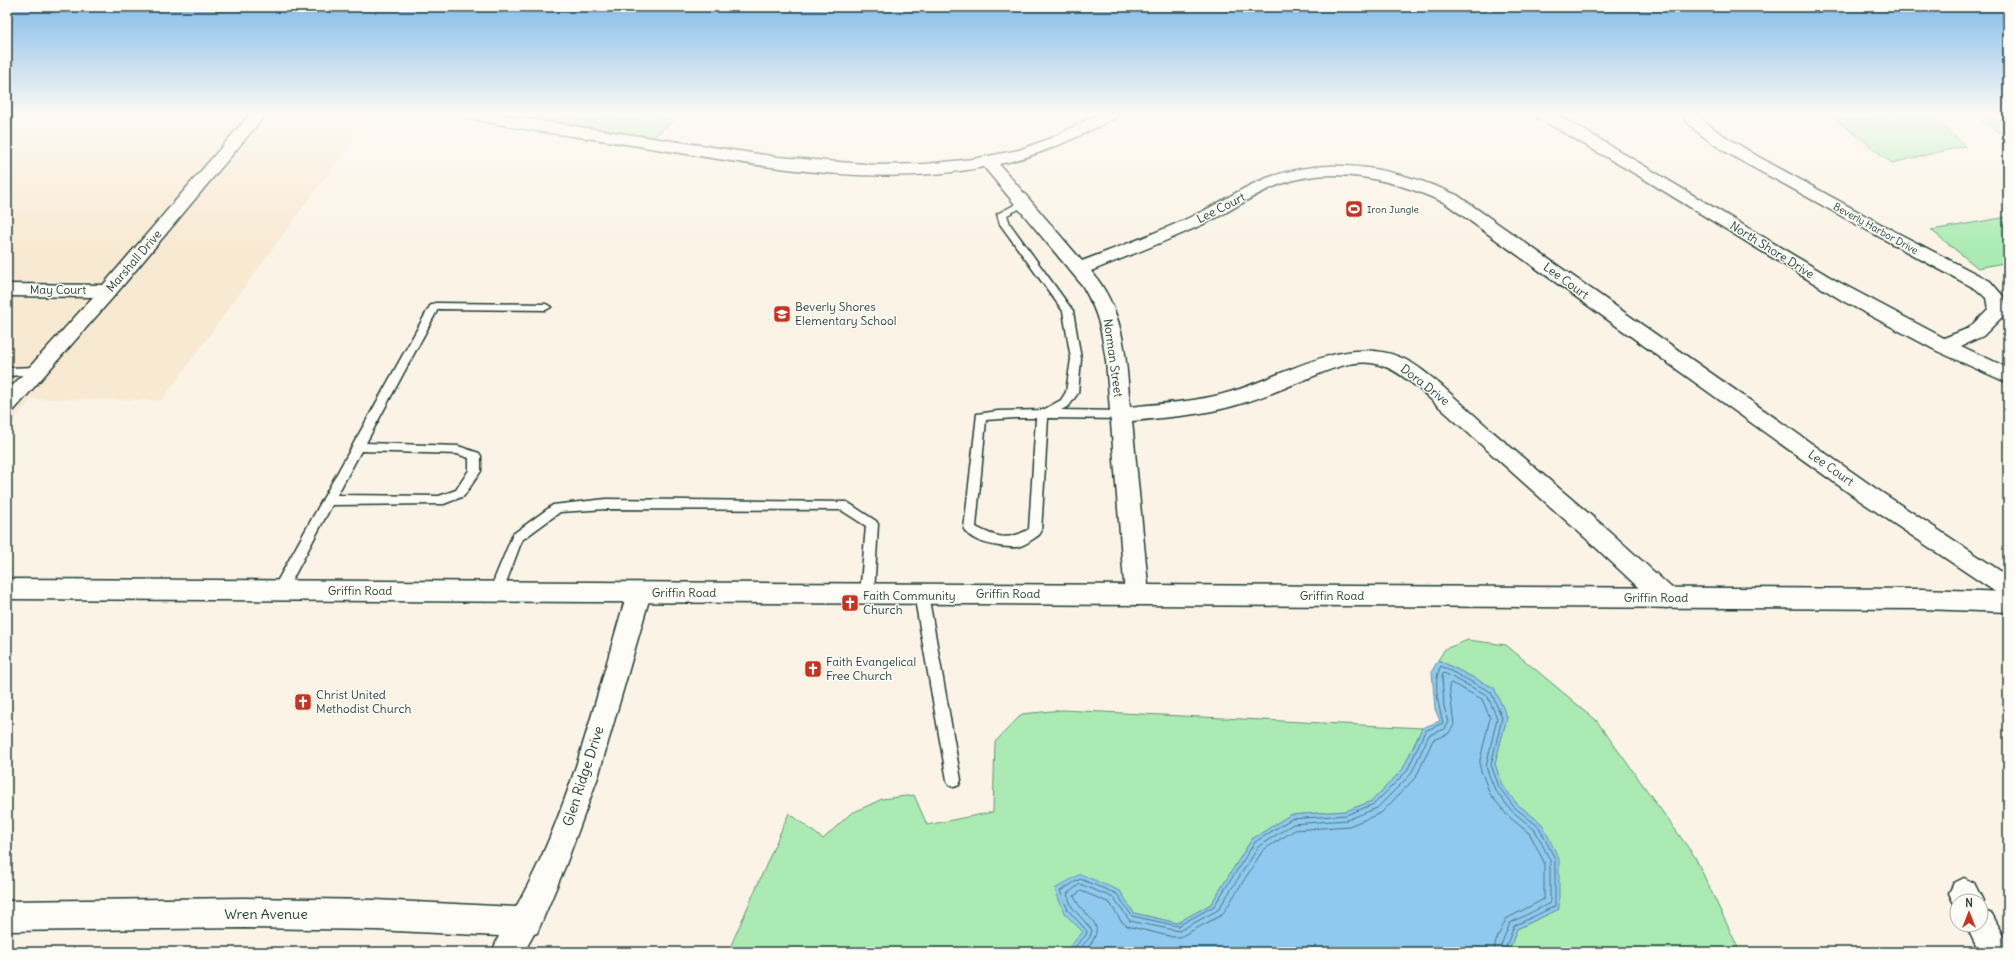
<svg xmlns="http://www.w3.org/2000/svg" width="2015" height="959" viewBox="0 0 2015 959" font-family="Delius,sans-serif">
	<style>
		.built { fill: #f8e9d2 }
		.green { fill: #abebb3; stroke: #659474 }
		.water { fill: #8fc9ef; stroke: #6291a4 }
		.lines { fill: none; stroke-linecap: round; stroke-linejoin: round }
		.shore { stroke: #4c757f; stroke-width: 1 }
		.lane-casing { stroke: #1f3d34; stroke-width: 3 }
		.street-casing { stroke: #1f3d34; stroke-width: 3 }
		.secondary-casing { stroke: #1f3d34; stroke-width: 3 }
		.lane { fill: #fdfcf7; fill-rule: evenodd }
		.street { fill: #fdfcf7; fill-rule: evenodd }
		.secondary { fill: #fdfcf7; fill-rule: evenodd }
		.labels { text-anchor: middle; stroke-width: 3; stroke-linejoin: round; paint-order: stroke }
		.far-poi-label { font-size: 10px; fill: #1f3d34; stroke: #fdfcf7; text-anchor: start }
		.far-street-label { font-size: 10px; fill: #1f3d34; stroke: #fdfcf7 }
		.street-label { font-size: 12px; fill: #1f3d34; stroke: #fdfcf7 }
		.poi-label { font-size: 12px; fill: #1f3d34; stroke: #fdfcf7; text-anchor: start }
		.near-street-label { font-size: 14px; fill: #1f3d34; stroke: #fdfcf7 }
	</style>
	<rect width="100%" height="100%" fill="#fbf3e6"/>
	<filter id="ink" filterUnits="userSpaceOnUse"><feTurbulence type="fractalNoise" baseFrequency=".025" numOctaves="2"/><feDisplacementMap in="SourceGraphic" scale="8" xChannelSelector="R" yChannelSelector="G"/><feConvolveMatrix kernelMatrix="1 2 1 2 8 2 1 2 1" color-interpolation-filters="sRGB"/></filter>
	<g filter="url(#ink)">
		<path class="built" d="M7,114h364l-209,286 -130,-1 -25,30z"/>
		<g class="green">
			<path d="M441,114h242l-43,33z"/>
			<path d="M1829,114h102l34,32 -73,17z"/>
			<path d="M1971,114h16l21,11v12z"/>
			<path d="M2008,217v45l-30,6 -47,-38z"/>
			<path d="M1468,640l38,5 90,75 99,137 45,95h-229l-1,-4 7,-19 42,-20 -17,-85 -25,-20 -15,-19 -7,-21 12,-47 -13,-29 -56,-28 7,-11z"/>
			<path d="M1062,710l360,18 -19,41 -31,32 -26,10 -56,4 -38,24 -41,65 -34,19 -43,-10 -14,-22 -56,22 19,19 -18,20h-337l61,-139 34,26 27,-25 32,-15 32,-4 13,30 66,-13 2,-70 27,-28z"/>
		</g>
		<path class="water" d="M1438,660l56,28 13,29 -12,47 7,21 15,19 25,20 17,35v50l-42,20 -7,19 1,4h-446l18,-20 -19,-19 -9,-24 25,-15 40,17 14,22 43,10 34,-19 41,-65 38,-24 56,-4 26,-10 31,-32 19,-41 18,-7 -5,-12 -3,-38z"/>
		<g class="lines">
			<g class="shore">
				<path d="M1070,952l16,-17 1,-4 -19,-21 -8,-19 20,-12 37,15 15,22 46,10 36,-20 41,-64 36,-23 55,-4 28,-11 33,-33 18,-40 18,-8c-4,-16 -11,-42 -2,-57l50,26 11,26 -11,47 8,22 15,20 25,20 16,32v47l-41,20 -8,21 1,5"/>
				<path d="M1077,952l13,-15 2,-7 -20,-23 -5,-13 13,-10 34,14 16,23 49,10 39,-21 41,-64 34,-22 54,-4 30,-12 34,-34 18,-39 16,-6 4,-7 -5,-15 -2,-32 2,-2 43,22 10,23 -11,49 9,23 16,20 24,20 15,30v43l-40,20 -9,22 1,7"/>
				<path d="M1085,952c26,-33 1,-28 -11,-56l7,-5 29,12 11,18 6,5 46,11h7l42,-22 41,-65 32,-20 54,-4 32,-13 35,-36 17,-37 15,-6 6,-9 -5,-40 2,-2 31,16 8,19 -10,42v8l10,26 17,21 23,19 14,28v37l-38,20 -11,24v9"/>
			</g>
			<defs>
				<g id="lane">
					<path d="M1024,200l5,3 -2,2 -20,10 3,9 63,87 8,48 -3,34 -9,13 -8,4 60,1 6,4 -6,4 -73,-1 -7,114 -2,3c-6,4 -15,11 -22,12 -15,1 -46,-4 -53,-18l13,-115 21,-3 45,-1 18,-10 5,-8 5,-33 -8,-48 -63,-87 -3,-10zM1015,418h21l-7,111c-21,12 -32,9 -53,-2l10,-107z"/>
					<path d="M435,303l111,1 5,3 -5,3 -108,-1 -72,134 92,3 21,7 2,3v15l-17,25 -20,8 -112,1 -48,90 -5,1 -5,-1 -2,-4 2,-4 156,-281zM361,451l96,3 12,4v12l-13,20 -17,6 -102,-1z"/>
					<path d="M37,367l4,1 1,3 -1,3 -34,2v-8z"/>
					<path d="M606,499l241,3 29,19 2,3 -4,70 -2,4 -5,1 -5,-1 -2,-4 6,-68 -25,-16 -235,-1 -46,3 -38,28 -21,56 -5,1 -5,-1 -2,-4 24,-58 40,-29z"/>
					<path d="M921,589l5,1 2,4 33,186 -2,5 -5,2 -5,-2 -2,-5 -33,-186 2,-4z"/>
				</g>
				<g id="street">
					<path d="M250,114h16l-151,181 -101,115 -7,2v-20l86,-95 -86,-1v-12l96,1z"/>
					<path d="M462,114h33l283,43 98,8 49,-1 48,-5 46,-9 32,-12 48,-24h21l-3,3c-40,20 -74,38 -118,47l83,97c39,-15 78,-29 115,-47 24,-11 45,-27 70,-36 64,-24 129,-10 190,17l418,293 133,88v22l-8,-3 -141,-95 -414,-297c-55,-25 -118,-41 -176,-14 -21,9 -40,23 -61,33 -38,18 -78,33 -117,49 34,40 35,86 39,136 33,-4 68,-5 100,-15 53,-15 116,-59 172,-34 14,6 27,17 40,28l51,46 115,98 67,61 3,7 -3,7 -9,3 -9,-3 -66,-62 -174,-156c-11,-8 -21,-17 -34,-21 -29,-11 -57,6 -84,16 -19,8 -39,16 -59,22 -35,11 -72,13 -108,17l17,174 -3,7 -9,3 -9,-3 -3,-7 -19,-234c-5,-33 -7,-47 -24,-76l-98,-118c-116,23 -243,-5 -358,-23 -54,-9 -109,-14 -161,-27z"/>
					<path d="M1534,114h20l30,16 251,150 109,58 25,-10 19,-19 -2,-11 -10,-9c-64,-34 -128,-69 -192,-105 -31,-17 -83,-41 -103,-70h17l8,9 14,10 37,23 131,72 102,53 13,15 5,15 -25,25 -22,10 47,22v15l-71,-32 -94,-50 -199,-122 -107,-62z"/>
					<path d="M639,583l8,3 4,7 -53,184 -33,90 -28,66 -3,1 -10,18h-32l7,-16 -124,-6 -131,-2 -237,3v-30l237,-3 131,2 141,7c54,-94 80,-211 111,-314l4,-7z"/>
					<path d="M1964,878l10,5 9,18 -2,4v-4h-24v9l-8,-17 5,-10z"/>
					<path d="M1981,910l11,4 14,27 2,11h-29l-13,-27h15z"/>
				</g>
				<path id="secondary" d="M7,579l1915,10 86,3v20l-86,-3 -1915,-10z"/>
			</defs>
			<use href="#lane" class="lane-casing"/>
			<use href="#street" class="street-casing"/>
			<use href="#secondary" class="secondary-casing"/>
			<use href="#lane" class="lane"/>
			<use href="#street" class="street"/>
			<use href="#secondary" class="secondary"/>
		</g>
	</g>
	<linearGradient id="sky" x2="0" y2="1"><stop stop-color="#84bceb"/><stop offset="0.46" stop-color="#fdfaf4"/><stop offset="1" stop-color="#fdfaf4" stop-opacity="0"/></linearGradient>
	<rect width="2015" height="248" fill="url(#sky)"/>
	<defs>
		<symbol id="stadium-square" viewBox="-11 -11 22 22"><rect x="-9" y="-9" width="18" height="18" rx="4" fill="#c8321e" stroke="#fdfcf7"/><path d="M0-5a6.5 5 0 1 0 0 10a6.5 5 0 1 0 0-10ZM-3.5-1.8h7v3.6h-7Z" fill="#fff"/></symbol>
		<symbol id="school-square" viewBox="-11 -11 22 22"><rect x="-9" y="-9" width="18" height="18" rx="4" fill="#c8321e" stroke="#fdfcf7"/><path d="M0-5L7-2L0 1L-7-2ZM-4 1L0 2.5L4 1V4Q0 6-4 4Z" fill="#fff"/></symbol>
		<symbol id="church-square" viewBox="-11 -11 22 22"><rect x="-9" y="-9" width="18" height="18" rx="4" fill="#c8321e" stroke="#fdfcf7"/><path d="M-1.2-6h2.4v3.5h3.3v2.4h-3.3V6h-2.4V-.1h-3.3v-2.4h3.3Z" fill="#fff"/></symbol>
	</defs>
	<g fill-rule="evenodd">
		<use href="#stadium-square" x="1344" y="199" width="20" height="20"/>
		<use href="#school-square" x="772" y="304" width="20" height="20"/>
		<use href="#church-square" x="840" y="593" width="20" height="20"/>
		<use href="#church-square" x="803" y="659" width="20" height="20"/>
		<use href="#church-square" x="293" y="692" width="20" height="20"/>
	</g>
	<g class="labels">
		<g class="far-poi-label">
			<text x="1367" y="213">Iron Jungle</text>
		</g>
		<g class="far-street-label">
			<text transform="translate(1876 228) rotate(29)" y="4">Beverly Harbor Drive</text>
		</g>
		<g class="street-label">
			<text transform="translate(1221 208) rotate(-27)" y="4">Lee Court</text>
			<text transform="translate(1772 250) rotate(32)" y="4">North Shore Drive</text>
			<text transform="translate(134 261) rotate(-49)" y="4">Marshall Drive</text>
			<text transform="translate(1566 281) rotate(36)" y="4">Lee Court</text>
			<text x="58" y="294">May Court</text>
			<text transform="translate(1113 358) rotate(82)" y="4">Norman Street</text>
			<text transform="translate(1425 385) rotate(38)" y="4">Dora Drive</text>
			<text transform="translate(1831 468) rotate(35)" y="4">Lee Court</text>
			<text x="360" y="595">Griffin Road</text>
			<text x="684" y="597">Griffin Road</text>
			<text x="1008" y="598">Griffin Road</text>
			<text x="1332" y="600">Griffin Road</text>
			<text x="1656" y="602">Griffin Road</text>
		</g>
		<g class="poi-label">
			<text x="795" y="311">Beverly Shores<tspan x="795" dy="14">Elementary School</tspan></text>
			<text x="863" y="600">Faith Community<tspan x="863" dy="14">Church</tspan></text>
			<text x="826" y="666">Faith Evangelical<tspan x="826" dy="14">Free Church</tspan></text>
			<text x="316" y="699">Christ United<tspan x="316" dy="14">Methodist Church</tspan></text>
		</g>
		<g class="near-street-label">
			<text transform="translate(583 776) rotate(-72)" y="5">Glen Ridge Drive</text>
			<text x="266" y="919">Wren Avenue</text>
		</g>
	</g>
	<rect width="2015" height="959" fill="none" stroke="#fdfcf7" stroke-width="24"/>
	<rect x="12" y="12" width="1991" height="935" fill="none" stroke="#1f3d34" stroke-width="1.5" filter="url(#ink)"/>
	<g transform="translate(1969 913)"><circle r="19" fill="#fdfcf7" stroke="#a4b0a9"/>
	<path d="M0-3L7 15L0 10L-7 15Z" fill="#c8321e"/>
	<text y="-6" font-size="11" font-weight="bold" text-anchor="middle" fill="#1f3d34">N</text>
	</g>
</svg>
